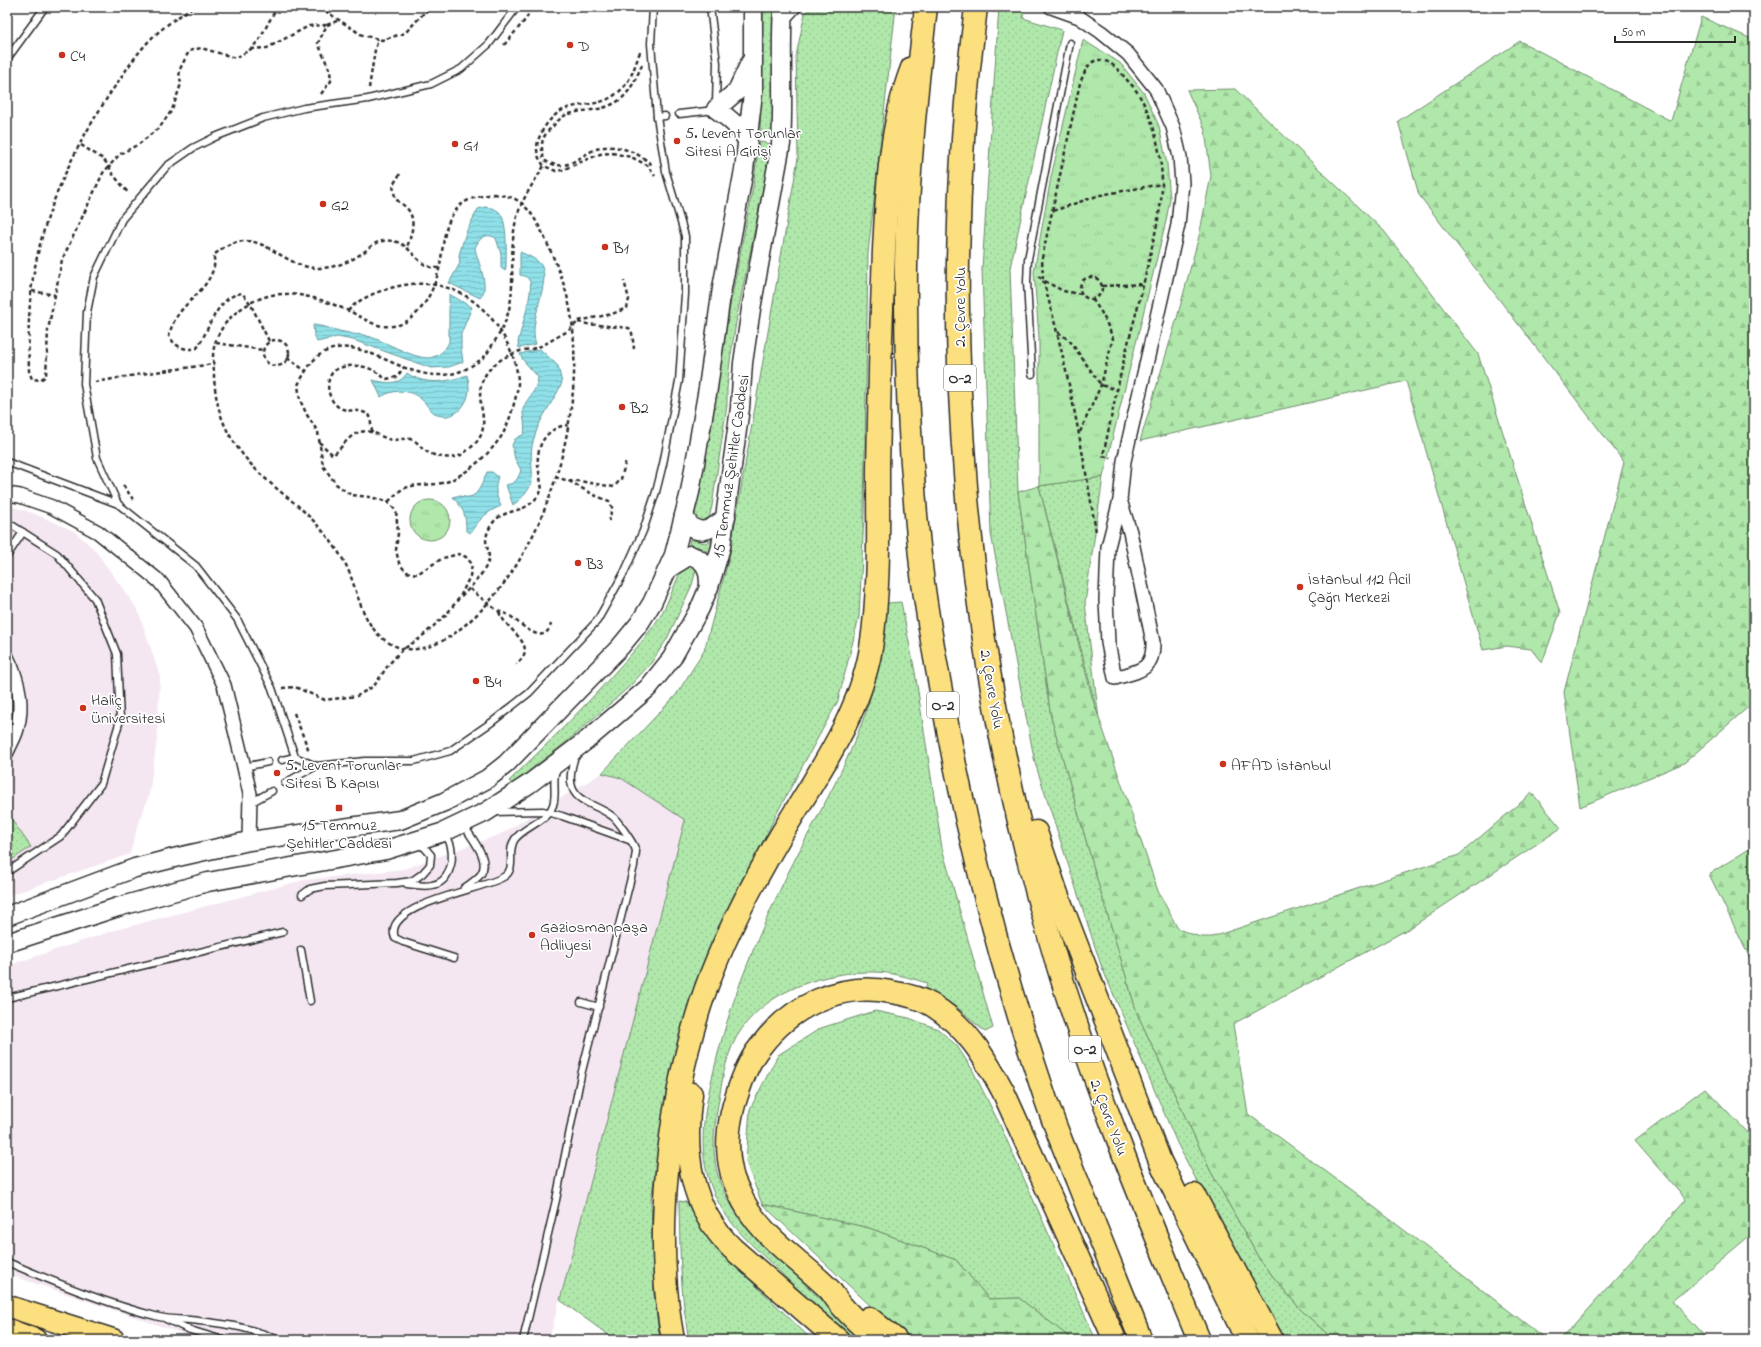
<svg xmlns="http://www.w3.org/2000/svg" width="1761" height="1347" viewBox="0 0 1761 1347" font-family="'Indie Flower',sans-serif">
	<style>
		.built { fill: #f4e7f2 }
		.grass { fill: url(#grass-dots); stroke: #6e8a6b }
		.forest { fill: url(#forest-firs); stroke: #6e8a6b }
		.park { fill: url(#park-tufts); stroke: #6e8a6b }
		.water { fill: url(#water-rules); stroke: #67989c }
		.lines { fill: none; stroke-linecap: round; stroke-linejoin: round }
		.lane-casing { stroke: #2b2b2b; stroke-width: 9 }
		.street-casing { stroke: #2b2b2b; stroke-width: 16 }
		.secondary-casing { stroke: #2b2b2b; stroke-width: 21 }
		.primary-casing { stroke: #2b2b2b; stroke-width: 24 }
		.highway-casing { stroke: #2b2b2b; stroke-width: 25 }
		.path { stroke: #2b2b2b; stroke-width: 2.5; stroke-dasharray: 4 3; stroke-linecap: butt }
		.lane { stroke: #fff; stroke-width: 6 }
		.street { stroke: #fff; stroke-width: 13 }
		.secondary { stroke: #fff; stroke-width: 18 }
		.primary { stroke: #fce080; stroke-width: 21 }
		.highway { stroke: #fce080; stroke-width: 22 }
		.poi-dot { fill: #c8321e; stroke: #fff; stroke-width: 1.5 }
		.labels { text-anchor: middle; stroke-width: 3.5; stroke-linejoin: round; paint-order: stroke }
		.shield { fill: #fff; stroke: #6b6b6b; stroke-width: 1 }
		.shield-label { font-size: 15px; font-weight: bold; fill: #2b2b2b }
		.poi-label { font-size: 16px; fill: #2b2b2b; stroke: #fff; text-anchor: start }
		.street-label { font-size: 16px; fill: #2b2b2b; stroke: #fff }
	</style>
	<defs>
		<pattern id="grass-dots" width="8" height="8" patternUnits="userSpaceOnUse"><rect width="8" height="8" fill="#b0e8ab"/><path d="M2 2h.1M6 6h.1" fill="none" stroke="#98c793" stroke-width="1.8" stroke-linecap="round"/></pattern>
		<pattern id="forest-firs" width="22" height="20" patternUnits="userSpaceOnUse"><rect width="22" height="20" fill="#b0e8ab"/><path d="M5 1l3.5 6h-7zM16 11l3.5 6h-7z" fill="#98c793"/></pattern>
		<pattern id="park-tufts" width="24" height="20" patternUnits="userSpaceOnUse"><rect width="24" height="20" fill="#b0e8ab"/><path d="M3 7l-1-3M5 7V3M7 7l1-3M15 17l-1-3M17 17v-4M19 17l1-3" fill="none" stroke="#98c793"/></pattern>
		<pattern id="water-rules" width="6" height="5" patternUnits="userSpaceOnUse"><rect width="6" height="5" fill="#8fe0e8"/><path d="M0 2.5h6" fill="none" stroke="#7cc0c7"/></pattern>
	</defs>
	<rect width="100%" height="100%" fill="#fff"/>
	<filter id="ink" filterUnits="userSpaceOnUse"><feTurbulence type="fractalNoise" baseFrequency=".025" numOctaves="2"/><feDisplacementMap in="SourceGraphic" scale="8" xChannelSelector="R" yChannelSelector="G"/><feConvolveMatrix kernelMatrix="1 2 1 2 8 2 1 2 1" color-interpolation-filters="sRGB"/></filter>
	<g filter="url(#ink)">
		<g class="built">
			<path d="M7,505l26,8 41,18 21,19 43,60 22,66 -3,64 -8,55 -12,33 -7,26 -123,42z"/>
			<path d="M602,773l19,5 64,42 -136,520h-347l-195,-66v-308l105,-35 192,-51 100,-11 97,-35z"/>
		</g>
		<g class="grass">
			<path d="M763,7h12l-2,131 -13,-2z"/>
			<path d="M811,7h85l-28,246 -4,262 -5,102 -21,84 -59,108 -72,146 -36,114 -20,131 3,95 6,45h-45l-55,-40 125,-480 -64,-42 -19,-5 74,-78 28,-44 25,-93 69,-400 -2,-102 9,-43z"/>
			<path d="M999,7h25l-1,11 39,12 -52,238 8,224 33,225 46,162 40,134 74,159 50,90 40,48 33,30h-50l-26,-42 -81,-155 -76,-178 -66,-202 -44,-229 -9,-265z"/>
			<path d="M759,142l13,2 -4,22 -31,150 -7,45 -3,27v17l-15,101 -3,12 -7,4 -7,-3v-7l16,-83 17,-113 25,-129z"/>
			<path d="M1103,477l-18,126 14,116 -60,-233z"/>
			<path d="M690,539l15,4 9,-4 -3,15 -9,-6 -13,-1z"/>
			<path d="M690,565l4,1 2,4 -4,15 -25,54 -16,24 -21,23 -61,54 -57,44 -3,-3c37,-36 74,-72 108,-111 16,-17 31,-35 44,-55 8,-15 14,-31 21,-47z"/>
			<path d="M901,602l14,70 27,176 51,180 -8,4 -27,-24 -32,-19 1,-6c-17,-5 -35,-11 -53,-11 -47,-1 -105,17 -133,58 -14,20 -18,45 -22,69 -5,29 -9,57 2,86 14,34 42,58 68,84 25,24 51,48 78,71h-14c-27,-24 -53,-48 -79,-74 -21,-20 -44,-40 -57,-66 -22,-44 -14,-85 -3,-130 16,-70 44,-135 75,-199 23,-46 50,-90 69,-138 17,-41 24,-86 30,-130z"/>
			<path d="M7,813l24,34 -24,16z"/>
			<path d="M875,1011l34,7 29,11 19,17 15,23 28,56 96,215h-23l-54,-42 -30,1 -33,-39 -87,-32 -107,-24 -16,-42 4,-53 28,-54 43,-27z"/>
			<path d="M679,1201l7,1 32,47 94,91h-123c-9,-46 -9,-93 -10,-139z"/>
		</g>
		<g class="forest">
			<path d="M1701,17l53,23v662l-70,61 -104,44 -16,-115 60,-230 -205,-267 -21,-74 122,-80 151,80z"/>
			<path d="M1235,89l149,142 94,123 82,259 -18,50 -11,-14 -24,-3 -24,4 -77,-269 -266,60 37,-123 22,-82 12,-60 -6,-46 -18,-40z"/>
			<path d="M1039,486l53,211 66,194 20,38 22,8h12l247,-82 73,-62 29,35 -151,100 -177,96 15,90 126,93 173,133h-213l-33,-30 -40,-48 -50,-90 -74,-159 -40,-134 -46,-162 -33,-225z"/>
			<path d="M1754,846v121l-45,-93z"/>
			<path d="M1705,1088l45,47 4,-4v101l-82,69 36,39h-148l126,-140 -51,-59z"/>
			<path d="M762,1204l107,24 87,32 33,39 30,-1 54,42h-166z"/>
		</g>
		<g class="park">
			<path d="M1083,40l37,23 24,30 15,33 8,38 3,35 -4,22 -63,256 -64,9v-148l-5,-66 17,-95z"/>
			<circle cx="430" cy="520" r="20"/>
		</g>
		<g class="water">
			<path d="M485,207c6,1 11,1 15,6 8,10 6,41 6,54l-1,4 -4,-3v-14l-5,-16c-11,-6 -17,1 -21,10 2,13 16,39 5,50l-31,-15 11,-20 -1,-8 7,-23 12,-23z"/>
			<path d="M520,252c7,3 17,7 21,13 11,18 -14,55 -5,79l-17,4 -1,-6c3,-13 15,-50 12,-60 -2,-5 -5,-6 -10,-7z"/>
			<path d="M449,294l23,13 -11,27v13l2,15 -14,5 -18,1 -78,-28 -16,-3 -20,5 -3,-7 -1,-10c13,1 23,6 36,8 5,2 10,1 15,2 18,4 47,23 64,23 10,-1 17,-7 21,-16z"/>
			<path d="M540,349l18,17 4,17c-8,18 -21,33 -27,52 -12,33 12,45 -22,70l-7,-20c10,-2 12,-6 15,-15l-6,-11 -3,-14 3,-6 9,-5c2,-10 -2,-20 -1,-25 5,-14 14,-16 15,-32l-15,-17 -3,-6z"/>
			<path d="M407,373c18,13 41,9 60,2 1,4 2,8 2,12 1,16 -14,34 -31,28 -6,-3 -9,-7 -13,-12 -12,-14 -30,-15 -44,-6l-8,-17c13,3 26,6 34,-7z"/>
			<path d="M487,472h5l6,5c-4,11 -2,19 3,29 -15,6 -22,14 -31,27l-4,-2c0,-17 -2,-21 -13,-34 6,-3 10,1 16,0 10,-1 14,-17 18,-25z"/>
		</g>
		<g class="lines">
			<defs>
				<g id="lane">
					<path d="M653,7l-2,37 6,73 8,-1"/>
					<path d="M710,7l7,56 -1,42"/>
					<path d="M7,59l38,-52"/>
					<path d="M679,114l36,-4"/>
					<path d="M1032,374l-5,-92 1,-23 42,-216"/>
					<path d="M7,462l111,42 78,62 41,53 35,69 23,69 -13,3"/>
					<path d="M118,504l-21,-46 -13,-74 3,-72 7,-35 28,-58 45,-53 26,-18 22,-11 48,-19 41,-10 64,-9 63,-15 30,-15 28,-25 28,-37"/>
					<path d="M7,522l50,32 38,45 22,55 3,66 -19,64 -40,52 -54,36"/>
					<path d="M7,556l16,-24"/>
					<path d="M295,757l21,9 49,-5h49l36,-10 42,-29 37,-29 68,-72 27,-48 19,-42 13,-39 7,-28 16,-83 6,-87v-58l-19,-64 -9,-55"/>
					<path d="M244,767l24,-5"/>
					<path d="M285,783l31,-17"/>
					<path d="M250,803l22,-12"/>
					<path d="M495,812l48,-1 19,5 67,24"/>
					<path d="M463,824c8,14 28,35 18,50 -4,5 -11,10 -17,14"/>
					<path d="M407,884c8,1 17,3 25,1 17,-2 22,-23 19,-38 -1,-5 -4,-10 -6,-14"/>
					<path d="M302,895l8,-6 15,-3 72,-3 15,-2 10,-7 8,-9 1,-10 -6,-7 -7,-4"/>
					<path d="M301,950l9,51"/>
					<path d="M454,958l-51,-16 -8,-4c-14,-35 91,-48 110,-62 12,-9 1,-25 10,-37 10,-13 32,-17 38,-34 4,-11 -1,-24 3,-36"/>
					<path d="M7,998l276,-66"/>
					<path d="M581,1002l18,5"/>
					<path d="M7,1262c50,21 100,42 152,55 13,3 27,2 40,4 28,3 54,7 80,19"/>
					<path d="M166,1319l24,11 33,10"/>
					<path d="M523,1340l33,-140 25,-125 53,-209c0,-5 2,-11 2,-15 -1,-6 -19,-32 -24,-35 -18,-14 -44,-13 -41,-42 1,-7 1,-12 5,-18"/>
				</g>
				<g id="street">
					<path d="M1051,7l28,10 22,15 27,22 28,35 17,38 7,30 2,26 -4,42 -54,236 -4,39 -12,47 -2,53 2,43 7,35c23,-7 39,-7 38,-36l-23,-110 -10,-32"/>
					<path d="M783,19l11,-12"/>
					<path d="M7,494l13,2 32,11 46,25 61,49 37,47 28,57 20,82 6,27 -1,47"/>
					<path d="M7,657c11,22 17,47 10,72 -2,8 -7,16 -10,23"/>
				</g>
				<g id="secondary">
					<path d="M748,142c-8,-15 -18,-23 -32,-33l21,-18 13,-28"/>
					<path d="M684,516c11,23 27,15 42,1"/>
					<path d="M669,568l21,-13c17,6 19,15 19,31"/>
					<path d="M7,916l128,-48 43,-11 71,-16 151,-21 44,-18 43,-23 19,-15 114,-117 19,-23 13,-21 22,-48 16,-63 18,-104 14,-100 22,-118 9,-77v-86"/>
					<path d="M7,943l111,-36 90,-25 178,-32 58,-18 42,-20 43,-28 58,-44 61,-52 24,-30 28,-50 9,-21 12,-40 19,-139 3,-45 8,-54 30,-165c3,-46 -1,-91 2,-137"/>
				</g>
				<g id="primary">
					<path d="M7,1306l107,34"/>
					<path d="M7,1329l29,11"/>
				</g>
				<g id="highway">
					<path d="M926,7c-10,86 -19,174 -20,260 -1,97 4,193 14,289 4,45 13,90 21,135 24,138 59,274 104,406 9,28 21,56 32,83 21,54 43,107 64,160"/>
					<path d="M976,7c-41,318 -12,647 80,953 39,130 91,255 143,380"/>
					<path d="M1036,832l21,62 103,267 87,179"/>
					<path d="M691,1094c-8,58 -2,113 42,155l105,91"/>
					<path d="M1194,1195l78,145"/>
					<path d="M869,1318l27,22"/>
					<path d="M673,1340c-20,-106 -5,-232 27,-334 16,-50 40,-99 66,-145 37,-68 92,-135 105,-213 9,-58 7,-120 7,-179 1,-73 3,-146 6,-219 3,-61 6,-125 28,-182"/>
					<path d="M877,1340c-12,-11 -25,-22 -36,-35 -4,-5 -8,-11 -12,-16 -31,-31 -72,-54 -90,-97 -3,-7 -7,-14 -8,-22 -6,-24 -2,-52 6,-75 5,-16 12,-35 23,-48 30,-40 80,-66 131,-55 13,2 29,6 41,13 35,22 52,51 71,86l112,249"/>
				</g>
			</defs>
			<use href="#lane" class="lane-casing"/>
			<use href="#street" class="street-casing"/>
			<use href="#secondary" class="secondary-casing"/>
			<use href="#primary" class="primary-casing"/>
			<use href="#highway" class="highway-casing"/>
			<g class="path">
				<path d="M193,7c-14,9 -27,18 -39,29 -13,12 -24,28 -34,43 -38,54 -71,118 -84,183 -8,36 -8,73 -7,109l3,8 8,1 6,-4 2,-46 14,-70 41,-87 17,-19 19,-10 21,-17 12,-17 9,-26 -2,-13 10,-20 12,-3 35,10 15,-9 8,-9 18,-33"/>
				<path d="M319,7l43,28 20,5 23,-7 19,-20 9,-6"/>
				<path d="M504,45l22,-26 6,-12"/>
				<path d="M251,49l16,-1 42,-22 17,-1"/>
				<path d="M640,52c-6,16 -9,31 -24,42 -18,14 -39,8 -55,17 -13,7 -28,29 -23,44 1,4 4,8 6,11l12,5 6,-1 38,-16 12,-1 19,4 16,8 8,11"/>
				<path d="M642,65c-5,11 -11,26 -21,34 -18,14 -36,9 -55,16 -4,2 -9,6 -12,10 -13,12 -14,18 -10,35 25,15 34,-6 56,-12 17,-5 42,6 53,18"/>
				<path d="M369,88l6,-38 3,-11"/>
				<path d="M321,94l10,-13 -1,-10 -12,-28 9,-18 12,-5"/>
				<path d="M81,145l22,14 6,7 3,7 17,21"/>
				<path d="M400,174l-7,11c1,5 1,12 4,15 4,4 9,6 12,11 7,11 2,25 -2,36"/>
				<path d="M494,194c6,1 13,2 19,4 19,8 30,36 38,54 10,22 18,45 21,69 13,102 -29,244 -112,308 -18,15 -44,27 -67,16 -33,-16 -34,-56 -49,-84 -13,-22 -28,-39 -47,-56 -24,-19 -49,-39 -65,-66 -12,-19 -17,-41 -18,-63 0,-7 -1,-14 -1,-20 1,-30 28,-53 55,-60 27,-7 59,5 83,16 10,5 20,12 31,14 8,1 18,0 25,-5 18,-11 29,-36 33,-56 4,-22 3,-45 22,-61 9,-7 21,-8 32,-10z"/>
				<path d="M1053,211l47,-16 62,-11"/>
				<path d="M1038,276l5,4c24,83 39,167 53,252"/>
				<circle cx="1091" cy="288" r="11"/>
				<path d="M1102,286l42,-2"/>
				<path d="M32,291l23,4"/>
				<path d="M1081,294l-18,-3 -20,-11 -1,-22 38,-175c4,-9 8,-24 21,-23 11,1 19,12 26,20 24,23 35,71 35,104 0,18 -4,36 -8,54 -7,31 -14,62 -23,94 -11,41 -19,82 -28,124l8,2"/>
				<path d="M348,311c9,-11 26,-18 39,-22 51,-16 95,5 119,52 7,13 12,28 12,43 -1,10 -4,20 -7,30 -3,9 -7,20 -13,27 -12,16 -31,32 -49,40 -15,6 -34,1 -48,9 -4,3 -9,8 -13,12"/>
				<path d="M578,322l9,2 42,4 3,5 2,16"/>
				<path d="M1058,332l12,9 31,44 17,5"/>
				<circle cx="276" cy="353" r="13"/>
				<path d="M269,341l-19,-38 -8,-10c-26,4 -32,36 -45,55 -12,3 -22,-1 -28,-12 7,-33 34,-38 44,-66 2,-5 1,-10 1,-15 42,-37 62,10 101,13 16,1 33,-5 46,-14 13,-9 15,-15 32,-13 20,3 23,28 46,27"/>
				<path d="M216,343l47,7"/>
				<path d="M287,358l19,13"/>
				<path d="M95,382l53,-9 66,-9"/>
				<path d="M372,432l-2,-16c-12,-10 -23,-1 -34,-11 -9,-8 -11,-26 -2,-34 8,-6 21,-6 31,-4 8,2 14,7 21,12l11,-2 7,-10"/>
				<path d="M1080,432l21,-47 12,-47 -10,-23 -10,-15"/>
				<path d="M319,442l14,13c8,-6 13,-16 22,-21 16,-8 25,4 37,6 8,0 13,-3 21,0 5,2 7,7 11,10 9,6 22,9 32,7 5,-1 9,-5 13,-8 31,-23 -1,-48 17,-75 7,-11 21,-19 34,-23 5,-2 10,-1 15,-3 9,-2 16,-8 24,-12 9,-5 13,-7 19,-15l34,-7 15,-6 2,-9 -5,-18"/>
				<path d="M555,477l14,4h10l35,6 7,-8 5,-19"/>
				<path d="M569,481l25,14 15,6 3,6 -3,14"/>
				<path d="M123,485l12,17"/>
				<path d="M470,589c9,7 18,15 27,21 4,3 8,3 12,5 10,7 35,34 42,9"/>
				<path d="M461,596c9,-7 23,-23 27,-34 4,-15 -9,-18 4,-38 9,-13 23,-11 35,-18 7,-4 11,-10 15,-16 -1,-8 -3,-17 -4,-25 -2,-20 9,-38 30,-40"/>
				<path d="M499,612c7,19 42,33 17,52"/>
				<path d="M282,688l13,-1 30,13 32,-4 17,-10 15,-22 13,-14 17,-11 27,-24 14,-18 10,-21 2,-12 -6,-7 -7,-3 -16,4 -26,16 -11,-2 -7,-9 -3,-13 2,-17 -2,-22 -8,-9 -18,-5 -19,-2 -15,-11 -13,-18 -5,-34 -11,-17 -7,-15 -2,-15c6,-11 13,-25 23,-31 49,-30 99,57 163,3 4,-4 7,-10 10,-15 28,-39 13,-74 21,-117 4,-22 17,-40 29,-59"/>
				<path d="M294,713l15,38"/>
			</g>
			<use href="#lane" class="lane"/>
			<use href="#street" class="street"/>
			<use href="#secondary" class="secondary"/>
			<use href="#primary" class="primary"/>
			<use href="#highway" class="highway"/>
		</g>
	</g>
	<g class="poi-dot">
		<circle cx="570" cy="45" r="4"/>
		<circle cx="62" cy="55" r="4"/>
		<circle cx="677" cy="141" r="4"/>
		<circle cx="455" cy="144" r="4"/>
		<circle cx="323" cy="204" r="4"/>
		<circle cx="605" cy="247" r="4"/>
		<circle cx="622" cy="407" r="4"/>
		<circle cx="578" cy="563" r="4"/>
		<circle cx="1300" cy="587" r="4"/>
		<circle cx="476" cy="681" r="4"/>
		<circle cx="83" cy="708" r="4"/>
		<circle cx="1223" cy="764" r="4"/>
		<circle cx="277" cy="773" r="4"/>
		<rect x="335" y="804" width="8" height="8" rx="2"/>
		<circle cx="532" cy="935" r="4"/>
	</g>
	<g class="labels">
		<g class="shield">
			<rect x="944" y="365" width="32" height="26" rx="3"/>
			<rect x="927" y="692" width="32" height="26" rx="3"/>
			<rect x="1069" y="1036" width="32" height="26" rx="3"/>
		</g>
		<g class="shield-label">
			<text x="960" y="383">O-2</text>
			<text x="943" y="710">O-2</text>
			<text x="1085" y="1054">O-2</text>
		</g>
		<g class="poi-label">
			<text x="578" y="51">D</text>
			<text x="70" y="61">C4</text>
			<text x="685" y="138">5. Levent Torunlar<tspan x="685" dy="18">Sitesi A Girişi</tspan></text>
			<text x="463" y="150">G1</text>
			<text x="331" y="210">G2</text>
			<text x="613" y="253">B1</text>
			<text x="630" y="413">B2</text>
			<text x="586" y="569">B3</text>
			<text x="1308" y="584">İstanbul 112 Acil<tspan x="1308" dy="18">Çağrı Merkezi</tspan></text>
			<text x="484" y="687">B4</text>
			<text x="91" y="705">Haliç<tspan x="91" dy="18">Üniversitesi</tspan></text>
			<text x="285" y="770">5. Levent Torunlar<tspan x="285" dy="18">Sitesi B Kapısı</tspan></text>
			<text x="1231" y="770">AFAD İstanbul</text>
			<text x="339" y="830" text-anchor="middle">15 Temmuz<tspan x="339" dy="18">Şehitler Caddesi</tspan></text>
			<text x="540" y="932">Gaziosmanpaşa<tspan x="540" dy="18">Adliyesi</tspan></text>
		</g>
		<g class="street-label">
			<text transform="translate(959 307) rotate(-90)" y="6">2. Çevre Yolu</text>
			<text transform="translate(730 466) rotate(-82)" y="6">15 Temmuz Şehitler Caddesi</text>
			<text transform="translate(993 689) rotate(80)" y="6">2. Çevre Yolu</text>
			<text transform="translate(1110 1117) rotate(69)" y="6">2. Çevre Yolu</text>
		</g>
	</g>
	<rect width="1761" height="1347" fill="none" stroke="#fff" stroke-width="24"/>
	<rect x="12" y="12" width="1737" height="1323" fill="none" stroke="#2b2b2b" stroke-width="1.5" filter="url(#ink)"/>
	<path d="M1615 36v6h120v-6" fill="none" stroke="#2b2b2b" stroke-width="2"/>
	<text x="1621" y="36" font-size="12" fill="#2b2b2b" stroke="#ffffff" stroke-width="3" paint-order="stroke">50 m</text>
</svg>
